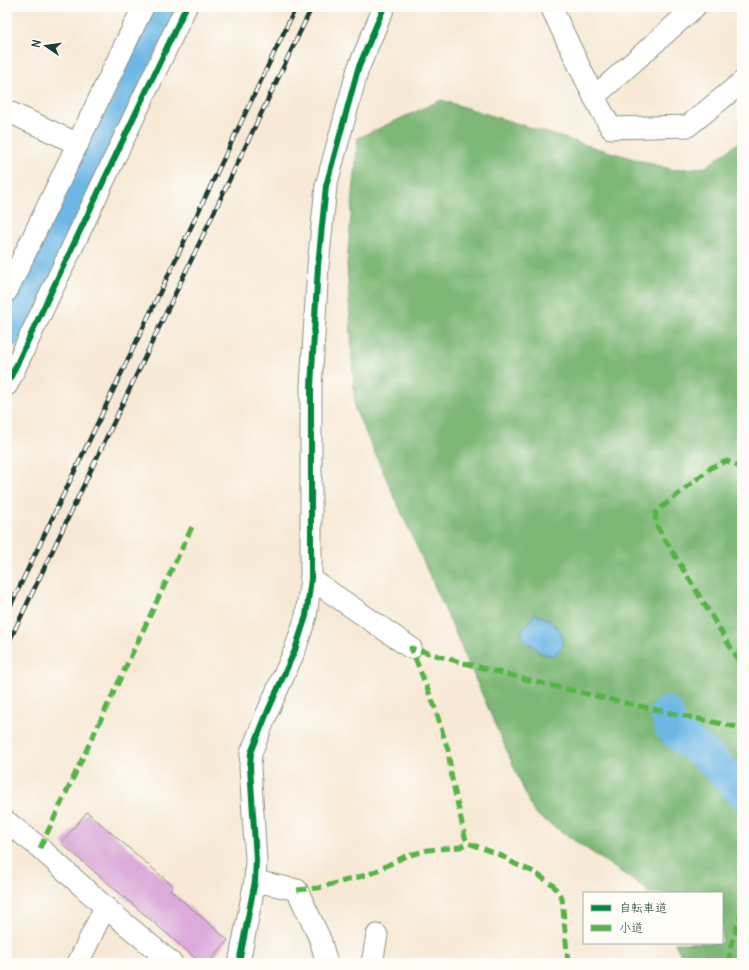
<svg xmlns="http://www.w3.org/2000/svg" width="749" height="970" viewBox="0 0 749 970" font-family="Delius,'Klee One',sans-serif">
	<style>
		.forest { fill: #7eb877; stroke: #4e7a56 }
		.water { fill: #6db7e5; stroke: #467a8c }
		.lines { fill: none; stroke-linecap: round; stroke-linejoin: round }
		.river { stroke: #6db7e5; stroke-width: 33 }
		.building { fill: #dcabda }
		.minor-casing { stroke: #8b9384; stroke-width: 23 }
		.minor { stroke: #fff; stroke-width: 21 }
		.rail-casing { stroke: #1f3d34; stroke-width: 4.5 }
		.rail { stroke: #fdfcf7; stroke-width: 3; stroke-dasharray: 9; stroke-linecap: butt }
		.quiet { stroke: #55b346; stroke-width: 5; stroke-dasharray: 10 5; stroke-linecap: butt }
		.cycleway-casing { stroke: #fdfcf7; stroke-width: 8 }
		.cycleway { stroke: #00873e; stroke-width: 6 }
	</style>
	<rect width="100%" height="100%" fill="#fdfcf7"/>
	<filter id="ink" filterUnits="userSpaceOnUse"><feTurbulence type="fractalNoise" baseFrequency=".025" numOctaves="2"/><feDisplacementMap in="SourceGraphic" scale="8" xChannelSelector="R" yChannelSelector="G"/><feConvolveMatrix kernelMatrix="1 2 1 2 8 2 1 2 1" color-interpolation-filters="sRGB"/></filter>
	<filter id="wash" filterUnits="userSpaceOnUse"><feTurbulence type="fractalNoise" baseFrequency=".012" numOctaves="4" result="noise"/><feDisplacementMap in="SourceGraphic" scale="16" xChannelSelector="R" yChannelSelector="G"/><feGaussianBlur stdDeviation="0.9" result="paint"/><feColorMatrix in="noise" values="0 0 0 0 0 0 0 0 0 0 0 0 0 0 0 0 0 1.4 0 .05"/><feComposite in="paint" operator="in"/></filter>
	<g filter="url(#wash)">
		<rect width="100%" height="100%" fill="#f7e9d5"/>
		<path class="forest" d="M441,100l155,48 77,22 33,-3 36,-27v823h-57l-10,-20h47v-50h-74l-2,-4 -112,-76 -90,-206 -89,-198 -8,-146 11,-125z"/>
		<path class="water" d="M535,614l14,6 12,12 2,14 -9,10 -13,-3 -19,-15v-8z"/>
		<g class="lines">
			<g class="river">
				<path d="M7,332l154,-325"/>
				<path d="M667,713l4,14 5,6 34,25 32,34"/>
			</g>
		</g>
		<g id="blocks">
			<path class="building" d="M87,812l86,74 -3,4 58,50 -19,23h-8l-140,-120z"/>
		</g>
	</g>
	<g filter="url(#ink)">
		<use href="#blocks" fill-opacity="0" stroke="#8b9384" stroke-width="1"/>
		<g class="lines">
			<defs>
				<g id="minor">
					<path d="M551,7l43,90 17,31 77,-2 54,-44"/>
					<path d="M594,97l101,-90"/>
					<path d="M7,111l71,33"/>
					<path d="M7,291l136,-284"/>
					<path d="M7,385l179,-378"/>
					<path d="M311,579l100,69"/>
					<path d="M7,822l33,26 65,59 67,56"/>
					<path d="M255,881l42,9 23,49 7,24"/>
					<path d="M78,963l27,-56"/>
					<path d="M239,963l16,-82 1,-21 -6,-93 1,-14 16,-40 28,-63 11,-34 5,-37v-192l7,-121 8,-80 32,-117 26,-62"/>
					<path d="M372,963l5,-28"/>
				</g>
			</defs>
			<use href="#minor" class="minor-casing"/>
			<use href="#minor" class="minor"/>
			<defs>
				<g id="rail">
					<path d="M7,613l289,-606"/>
					<path d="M7,646l305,-639"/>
				</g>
			</defs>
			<use href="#rail" class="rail-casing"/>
			<use href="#rail" class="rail"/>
			<g class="quiet">
				<path d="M742,471l-4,-5 -11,-5 -15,6 -56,45 -1,11 87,143"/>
				<path d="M40,848l152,-321"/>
				<path d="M297,890l21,-2 52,-14 36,-18 22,-6 32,-3 8,-4"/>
				<path d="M568,963l-6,-65 -9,-13 -19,-13 -19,-8 -15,-9 -32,-12 -3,-6 -13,-58 -4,-29 -14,-45 -23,-57c109,32 220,57 331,80"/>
				<path d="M729,963l1,-15 12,-37"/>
			</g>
			<defs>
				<g id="cycleway">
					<path d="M7,385l179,-378"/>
					<path d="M239,963l16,-82 1,-21 -6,-93 1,-14 16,-40 28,-63 11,-34 5,-37v-192l7,-121 8,-80 32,-117 26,-62"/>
				</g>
			</defs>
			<use href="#cycleway" class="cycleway-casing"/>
			<use href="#cycleway" class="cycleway"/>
		</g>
	</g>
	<rect width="749" height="970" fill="none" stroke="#fdfcf7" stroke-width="24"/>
	<rect x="583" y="892" width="140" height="52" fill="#fdfcf7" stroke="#a4b0a9"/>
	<rect x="591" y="905" width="20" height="6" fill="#00873e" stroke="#a4b0a9"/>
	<text x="619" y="912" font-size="12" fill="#1f3d34">自転車道</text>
	<rect x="591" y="925" width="20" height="6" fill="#55b346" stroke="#a4b0a9"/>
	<text x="619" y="932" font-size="12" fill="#1f3d34">小道</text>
	<g transform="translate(46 46) rotate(283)" stroke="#fdfcf7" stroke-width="3" paint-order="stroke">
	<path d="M0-3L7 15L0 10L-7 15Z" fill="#1f3d34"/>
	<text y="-6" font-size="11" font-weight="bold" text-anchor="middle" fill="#1f3d34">N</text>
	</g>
</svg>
